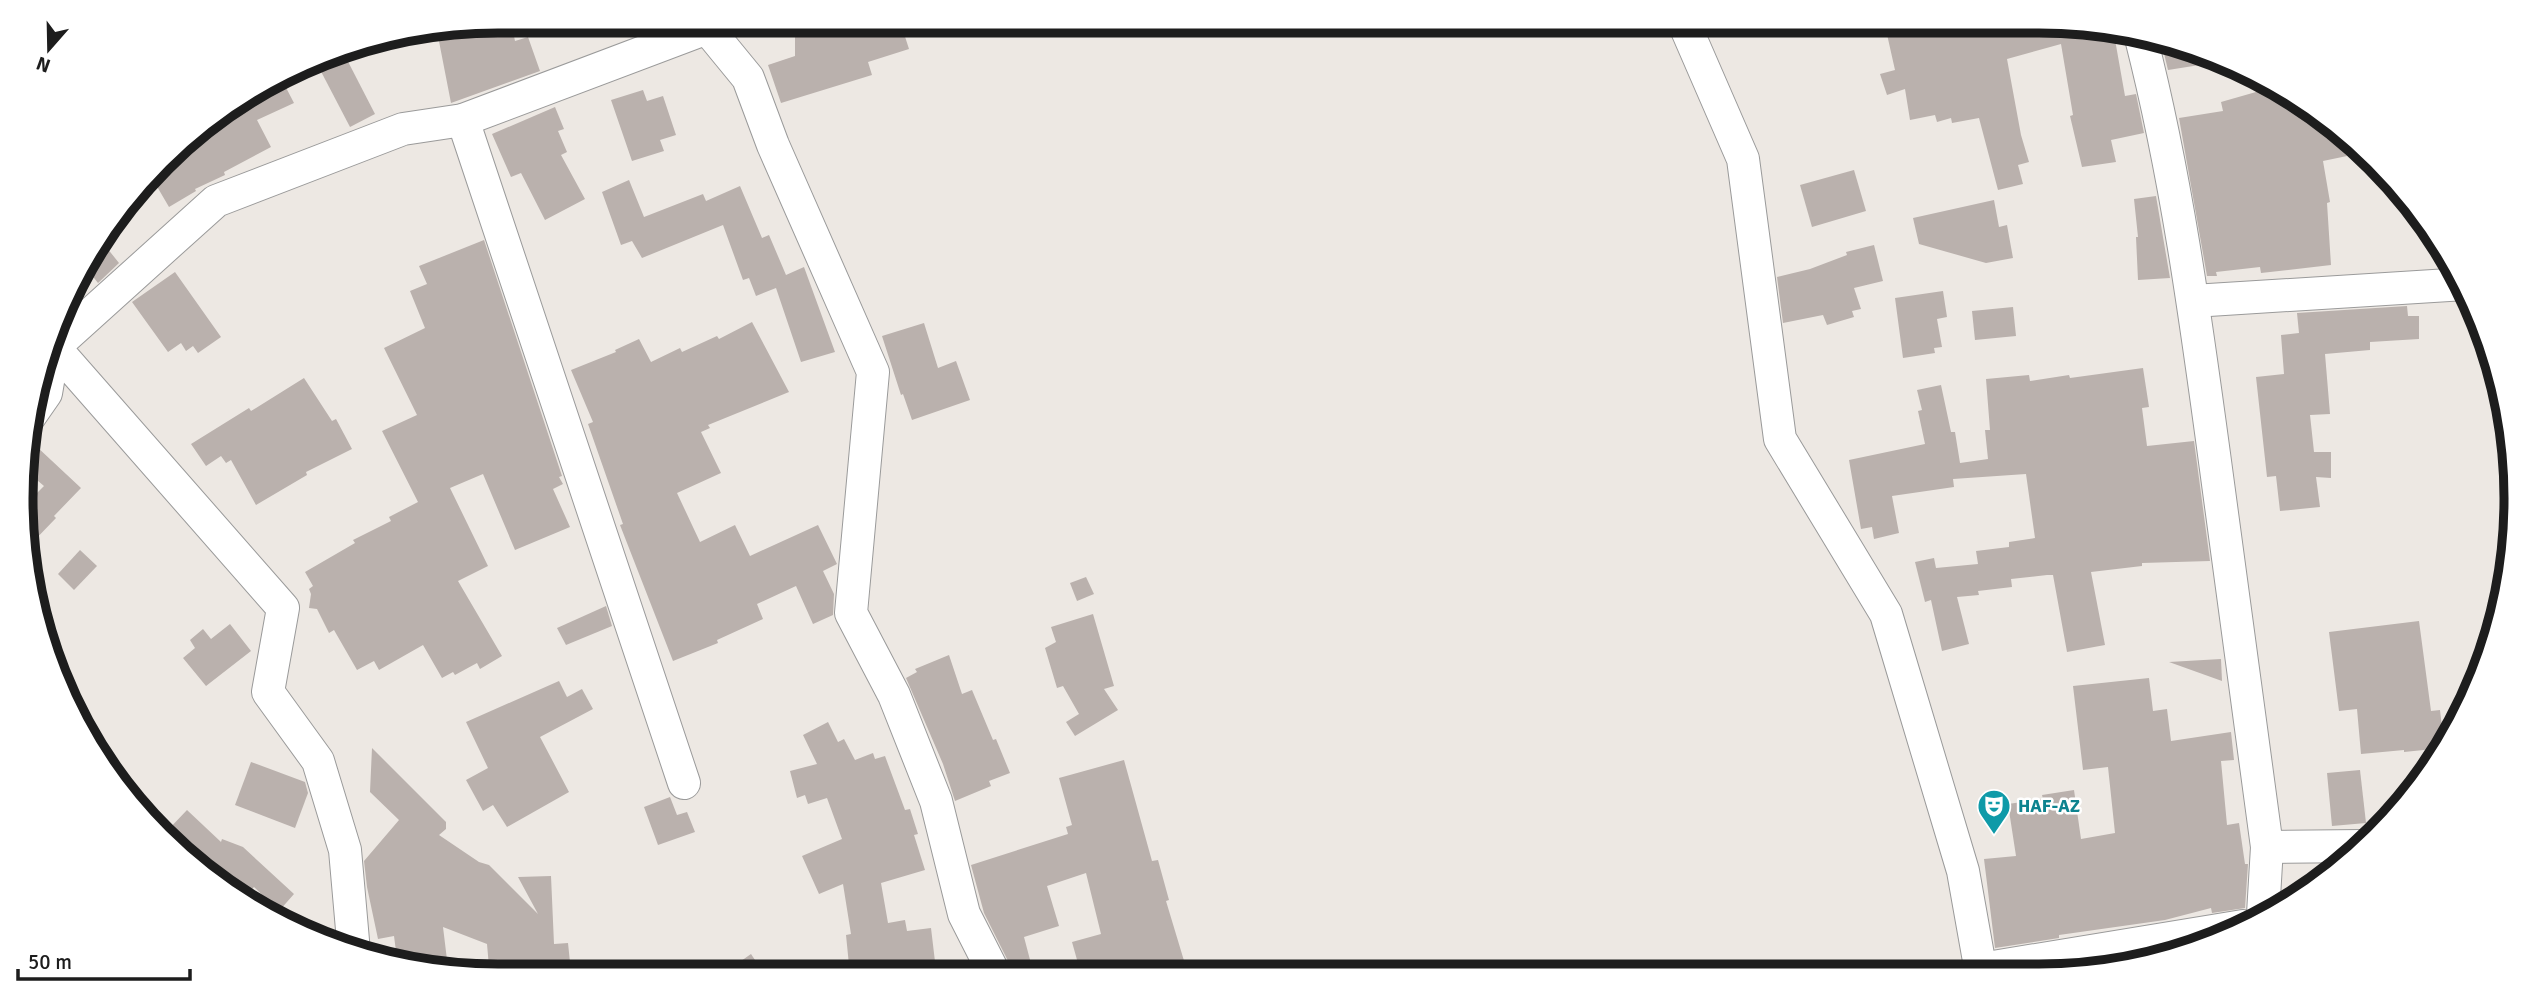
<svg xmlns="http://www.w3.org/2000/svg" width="2537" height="997" viewBox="0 0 2537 997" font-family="Signika,sans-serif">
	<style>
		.building { fill: #bab1ad }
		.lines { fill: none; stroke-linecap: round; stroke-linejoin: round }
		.minor-casing { stroke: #9a9a9a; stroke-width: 34 }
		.minor { stroke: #fff; stroke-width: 32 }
		.labels { text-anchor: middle; stroke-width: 5; stroke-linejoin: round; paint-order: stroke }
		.culture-label { font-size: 18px; font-weight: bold; fill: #0d838f; stroke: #fff; text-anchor: start }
		.rim { fill: none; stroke: #1d1d1d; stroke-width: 9 }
	</style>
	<rect width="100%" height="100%" fill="#ede8e3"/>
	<g class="building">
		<path d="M499,21h12l4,20 13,-4 12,34 -89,32 -14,-72z"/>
		<path d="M795,21h105l9,28 -41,13 4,13 -91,28 -13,-38 27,-9z"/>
		<path d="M1884,21h52l1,9 37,-9h65l75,13 11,62 11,-2 8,39 -33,7 5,22 -34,5 -12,-51 3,-1 -12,-71 -54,15 14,76 8,27 -11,3 5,19 -25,6 -19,-72 -27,5 -1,-5 -14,4 -2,-7 -25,5 -5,-31 -18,6 -7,-21 15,-4z"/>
		<path d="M2161,41l31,5 33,15 -57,9z"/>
		<path d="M341,48l34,66 -25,13 -35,-67z"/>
		<path d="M2252,74l25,11 62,44 8,27 -24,5 7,41 -3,1 4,62 -70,8 -1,-6 -44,5 1,4h-10l-28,-158 44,-7 -2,-9 35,-10z"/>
		<path d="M280,76l14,27 -37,17 14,27 -47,25 1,3 -30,14 1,2 -27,16 -17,-29 32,-39 76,-54z"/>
		<path d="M643,90l4,11 16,-5 13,39 -16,5 4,11 -32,10 -21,-61z"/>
		<path d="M555,107l9,22 -6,2 9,21 -6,3 24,44 -40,21 -24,-47 -10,4 -19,-43z"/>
		<path d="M1854,170l12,41 -54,16 -12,-42z"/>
		<path d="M629,180l15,37 59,-23 3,7 34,-15 22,52 7,-3 17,40 18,-8 31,85 -34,10 -25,-74 -20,8 -7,-18 -6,2 -20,-55 -81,33 -10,-17 -11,4 -19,-53z"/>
		<path d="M2156,196l14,82 -32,2 -2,-43h2l-4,-38z"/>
		<path d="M1994,200l5,27 8,-2 6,33 -27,5 -67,-19 -6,-26z"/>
		<path d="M484,240l78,236 -3,1 4,7 -10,5 17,38 -55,23 -32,-76 -33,14 38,78 -30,15 44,75 -22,13 -3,-6 -22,12 -2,-3 -11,6 -19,-33 -44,25 -5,-9 -17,9 -23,-40 -5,3 -12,-24 -8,-1 2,-14 -2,-5 4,-3 -8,-14 50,-29 -2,-3 38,-19 -2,-4 29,-15 -36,-71 35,-16 -33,-67 41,-20 -15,-37 17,-7 -8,-18z"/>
		<path d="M1874,245l9,36 -29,7 7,21 -9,2 2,6 -27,8 -4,-10 -40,8 -6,-46 33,-8 37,-14 -1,-3z"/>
		<path d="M95,248l5,5 7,-5 12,15 -21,20 -15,-19z"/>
		<path d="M175,272l46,65 -23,16 -5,-7 -7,5 -5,-8 -13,9 -36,-50z"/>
		<path d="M1943,291l4,26 -10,2 5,28 -8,1 1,5 -32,5 -8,-60z"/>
		<path d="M2407,306l1,10h11v23l-49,3v8l-45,4 5,60 -20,1 4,37h17v26l-15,-1 4,30 -40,4 -4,-35 -9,1 -11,-100 28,-3 -3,-39 18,-2 -2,-20z"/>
		<path d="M2013,307l3,29 -41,4 -3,-29z"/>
		<path d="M752,322l37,70 -81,33 2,3 -9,4 20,41 -44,20 23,49 35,-17 15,31 68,-31 19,39 -14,7 11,23 -1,21 -20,9 -17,-38 -39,18 6,15 -46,21 1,3 -45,18 -53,-136 3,-1 -35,-100 5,-2 -22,-52 45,-18 -1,-2 24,-11 12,23 29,-14 2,4 35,-16 2,3z"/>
		<path d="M924,323l14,45 18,-7 14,39 -58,20 -9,-26 -2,1 -19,-59z"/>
		<path d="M2143,368l6,39 -7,1 5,38 47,-5 16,120 -68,2v3l-51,6 14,73 -38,7 -14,-77h-6l-36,4 1,8 -34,4 1,4 -22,2 12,47 -27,7 -11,-51 -6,2 -10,-40 19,-4 2,10 42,-4 -2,-13 33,-4v-5l26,-4 -9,-64 -73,5 1,8 -62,9 7,37 -25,6 -2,-12 -11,2 -12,-69 76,-16 -7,-33 4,-1 -5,-20 24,-5 10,47h4l5,31 28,-4 -3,-29h5l-4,-51 43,-4 1,6 39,-6 1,3z"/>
		<path d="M304,378l28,43 4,-2 16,30 -46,23 1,3 -51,30 -25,-45 -5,3 -5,-7 -15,10 -15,-22 58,-36 2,3z"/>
		<path d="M36,446l45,42 -27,28 2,2 -27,28 -2,-43 17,-17 -13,-11 5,-5 -10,-9v-3z"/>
		<path d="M80,550l17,16 -23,24 -16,-16z"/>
		<path d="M1086,577l8,17 -17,7 -7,-18z"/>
		<path d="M606,606l6,20 -46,19 -9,-17z"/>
		<path d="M1093,614l21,72 -10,3 14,21 -43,26 -9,-14 13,-8 -16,-28 -6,2 -12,-40 11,-6 -5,-15z"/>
		<path d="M2419,621l12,90 9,-1 4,36 -1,2 -39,4v-2l-43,4 -4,-45 -18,2 -10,-79z"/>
		<path d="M230,624l21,27 -45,35 -23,-28 12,-10 -5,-8 13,-11 8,10z"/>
		<path d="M949,655l13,39 10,-4 21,50 3,-1 14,34 -21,8 2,5 -36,15 -12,-37 -37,-86 11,-6 -2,-3z"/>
		<path d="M2221,659l1,22 -53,-19z"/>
		<path d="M2149,678l4,33 14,-2 4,32 60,-9 3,28 -13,1 6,64 12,-2 6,41h3l-3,44 -33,5 -1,-5 -46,12 -106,15v3l-64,10 -11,-89 32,-3 -8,-52 35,-5 -1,-4 32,-5 7,49 34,-6 -7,-66 -25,3 -10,-84z"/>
		<path d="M559,681l8,16 15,-8 11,20 -53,28 29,55 -62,35 -14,-22 -10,6 -17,-31 22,-12 -22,-46z"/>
		<path d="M828,722l10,20 6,-3 11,21 18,-7 2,6 10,-3 20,54 5,-1 8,25 -4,1 11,35 -44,13 7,40 17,-3 2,11 24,-3 5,42 -48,5h-38l-4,-40 5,-1 -8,-50 -24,10 -17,-38 40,-17 -15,-41 -19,6 -3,-9 -8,3 -7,-27 27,-7 -14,-29z"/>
		<path d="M372,748l74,74v7l-7,6 40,27 10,3 49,49 -20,-37 33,-1 3,68 14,-1 3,29 -66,4 -1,-10 -15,1 -2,-23 -44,-17 5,41 -51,-9 -3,-23 -16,3 -11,-52 -3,-26 35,-41 -29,-28z"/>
		<path d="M1124,760l28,101 6,-1 11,40 -3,1 22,73h-107l-9,-32 29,-8 -15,-61 -39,13 12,40 -35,11 10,38h-24l-2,-14 -24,-48 -13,-48 97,-31 -2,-7 6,-2 -13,-47z"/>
		<path d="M251,762l54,20 3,11 -13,35 -60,-23z"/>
		<path d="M2360,770l6,53 -34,3 -5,-53z"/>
		<path d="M670,797l7,18 10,-3 8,20 -37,13 -14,-38z"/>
		<path d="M187,810l34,32 1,-3 21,8 51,47 -15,17 -25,-24 -9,10 -37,-19 -42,-46z"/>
		<path d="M751,954l10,15 -9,6h-31z"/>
	</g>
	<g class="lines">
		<defs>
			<g id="minor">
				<path d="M1683,21l60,138 37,280 106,175 77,257 18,101"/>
				<path d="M707,28l41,50 25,67 100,227 -22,241 43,82 42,106 28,113 28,55v6"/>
				<path d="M2141,38c35,137 54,276 73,416 17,131 35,262 53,393l-4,67"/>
				<path d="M463,120l221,663"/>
				<path d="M2193,301l272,-17"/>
				<path d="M54,347l162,-146 187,-72 60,-9 244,-92 -3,-7"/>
				<path d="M30,416l16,-23 8,-46 229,261 -15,84 50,69 27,89 9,102"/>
				<path d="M2267,847l96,-1"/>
				<path d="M1981,969l262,-43"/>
			</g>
		</defs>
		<use href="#minor" class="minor-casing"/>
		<use href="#minor" class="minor"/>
	</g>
	<defs>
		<symbol id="theatre-pin" viewBox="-11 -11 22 30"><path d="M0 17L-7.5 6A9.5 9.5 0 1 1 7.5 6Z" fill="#0f9aa8" stroke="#fff"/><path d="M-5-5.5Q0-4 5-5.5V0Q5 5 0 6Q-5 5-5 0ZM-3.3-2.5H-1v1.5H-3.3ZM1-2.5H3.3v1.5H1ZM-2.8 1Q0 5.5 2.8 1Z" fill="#fff"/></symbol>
	</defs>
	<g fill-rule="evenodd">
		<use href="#theatre-pin" x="1975" y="787" width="38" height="52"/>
	</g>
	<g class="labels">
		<g class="culture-label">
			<text x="2018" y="812">HAF-AZ</text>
		</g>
	</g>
	<path d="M0 0H2537V997H0ZM498 33H2039A465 465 0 0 1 2504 498V499A465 465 0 0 1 2039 964H498A465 465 0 0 1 33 499V498A465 465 0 0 1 498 33Z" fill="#fff" fill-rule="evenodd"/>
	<path class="rim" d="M498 33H2039A465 465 0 0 1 2504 498V499A465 465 0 0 1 2039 964H498A465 465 0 0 1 33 499V498A465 465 0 0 1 498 33Z"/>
	<g transform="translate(49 49) rotate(200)" stroke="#ffffff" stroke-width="5" paint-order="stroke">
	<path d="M0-5L12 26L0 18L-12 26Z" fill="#1d1d1d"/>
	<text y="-10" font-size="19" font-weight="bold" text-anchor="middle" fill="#1d1d1d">N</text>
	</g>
	<path d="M18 969v10h172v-10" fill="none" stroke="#1d1d1d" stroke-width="3.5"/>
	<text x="28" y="969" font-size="21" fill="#1d1d1d" stroke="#ffffff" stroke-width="5" paint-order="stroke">50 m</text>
</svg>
